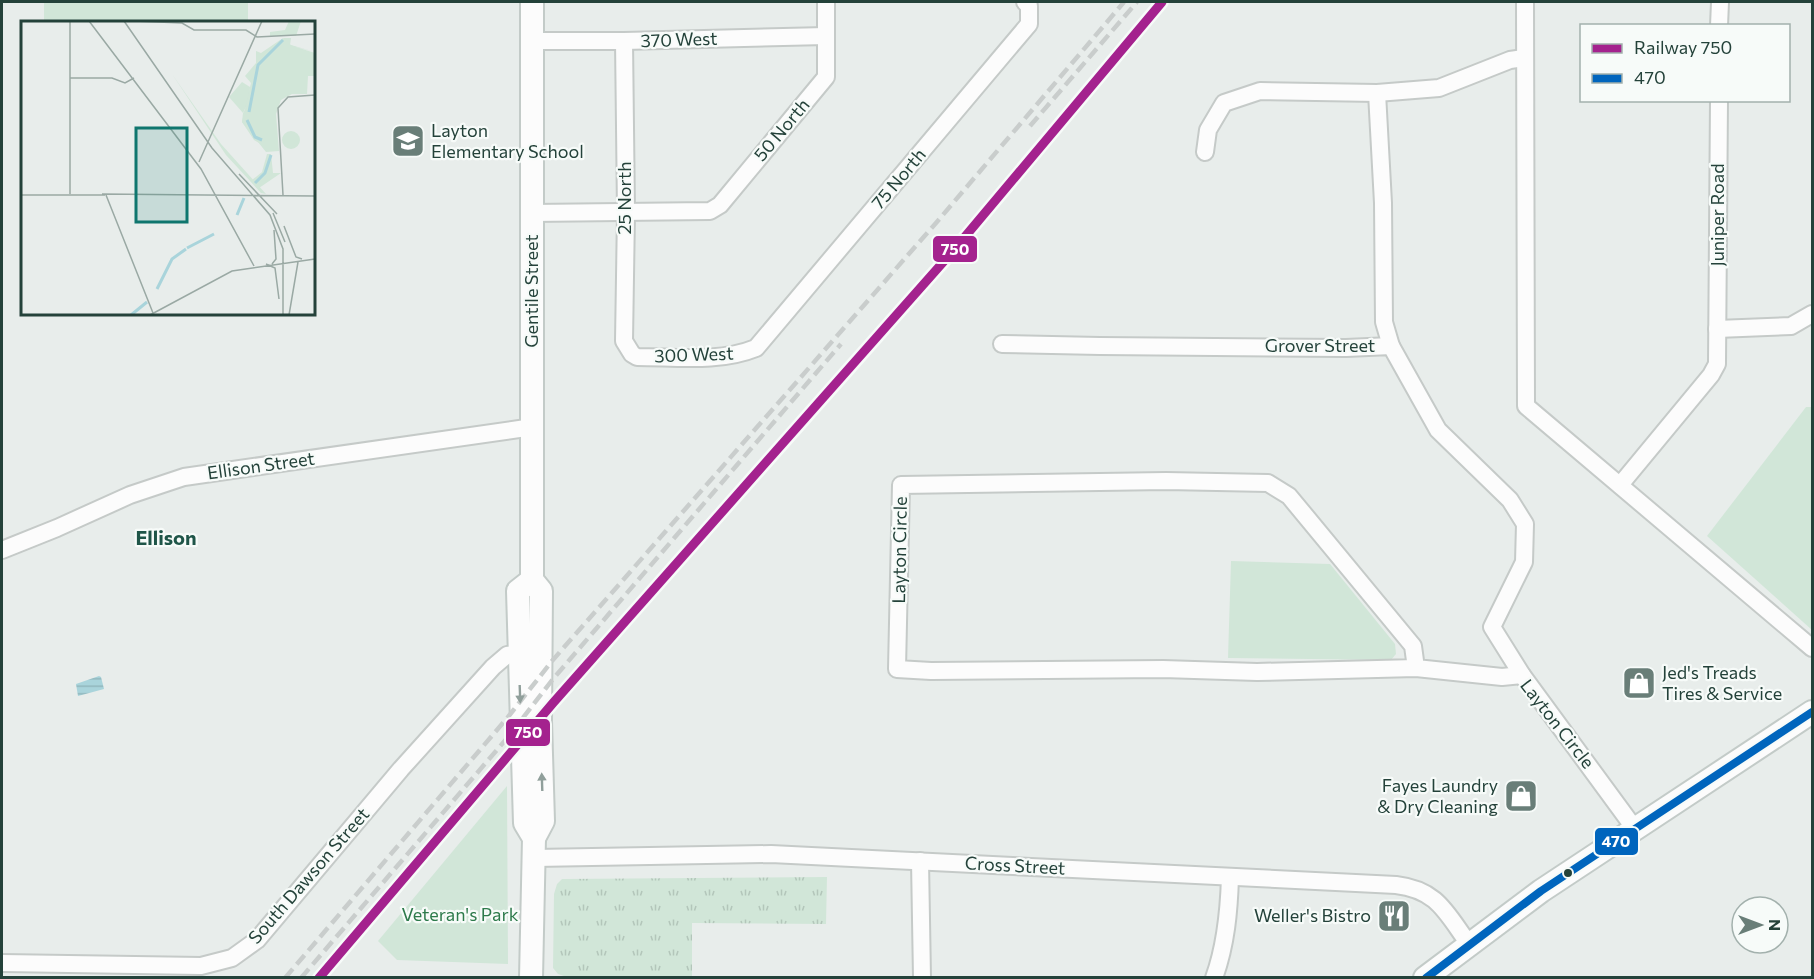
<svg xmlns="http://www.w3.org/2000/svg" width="1814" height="979" viewBox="0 0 1814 979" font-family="Commissioner,sans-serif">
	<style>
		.grass { fill: url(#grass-tufts) }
		.green { fill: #d1e6d8 }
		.water { fill: url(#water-rules) }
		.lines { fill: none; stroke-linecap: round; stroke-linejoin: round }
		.minor-casing { stroke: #c5cac8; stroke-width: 20 }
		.secondary-casing { stroke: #c3cbc8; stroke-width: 26 }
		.minor { stroke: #fcfcfc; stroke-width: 16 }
		.secondary { stroke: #fcfcfc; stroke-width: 22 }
		.rail { stroke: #c9cdcc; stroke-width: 4.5; stroke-dasharray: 12 6; stroke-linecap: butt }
		.bus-1-casing { stroke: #f7fbf9; stroke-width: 12 }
		.bus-1 { stroke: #0065bd; stroke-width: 8 }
		.rail-1-casing { stroke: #f7fbf9; stroke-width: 14 }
		.rail-1 { stroke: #a4228e; stroke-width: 9 }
		.oneway { fill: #909f9b }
		.bus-dot { fill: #24423a; stroke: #f7fbf9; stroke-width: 2 }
		.labels { text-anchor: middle; stroke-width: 4.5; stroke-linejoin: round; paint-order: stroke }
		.street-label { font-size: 18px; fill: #24423a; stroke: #f7fbf9 }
		.poi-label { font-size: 18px; fill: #24423a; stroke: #f7fbf9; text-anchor: start }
		.park-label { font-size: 18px; fill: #2d7a4b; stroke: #f7fbf9 }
		.neighbourhood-label { font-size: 20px; font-weight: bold; fill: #1f5548; stroke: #f7fbf9 }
		.inset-river { fill: none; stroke: #a9d4db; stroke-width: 3 }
		.inset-road { fill: none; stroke: #9aa9a4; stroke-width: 1.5 }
		.view { fill: #0f766e; fill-opacity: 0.15; stroke: #0f766e; stroke-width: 3 }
		.inset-edge { fill: none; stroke: #24423a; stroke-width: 3 }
		.line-badge { stroke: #f7fbf9; stroke-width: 2 }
		.badge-label { font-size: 16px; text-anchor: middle; font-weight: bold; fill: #fff }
	</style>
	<defs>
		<pattern id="grass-tufts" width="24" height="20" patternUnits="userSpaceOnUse" patternTransform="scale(1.5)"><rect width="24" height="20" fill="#d1e6d8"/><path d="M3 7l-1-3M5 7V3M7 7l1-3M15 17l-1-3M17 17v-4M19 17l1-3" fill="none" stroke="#b3c6ba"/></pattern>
		<pattern id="water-rules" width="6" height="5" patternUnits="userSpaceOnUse" patternTransform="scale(1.5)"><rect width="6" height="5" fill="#a9d4db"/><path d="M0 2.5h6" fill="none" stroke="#91b7bd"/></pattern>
	</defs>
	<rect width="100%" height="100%" fill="#e8edeb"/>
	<path class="grass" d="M827,877l-1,47 -134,-1v54h-125l-9,-3 -5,-6 1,-74 3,-10 5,-5z"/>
	<g class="green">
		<rect x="44" y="2" width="204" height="20"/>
		<path d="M1806,407h6v223l-105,-94z"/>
		<path d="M1231,561l99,3 65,80 1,10 -5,6 -163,-2z"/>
		<path d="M507,786l1,178 -111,-4 -19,-19z"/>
	</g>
	<path class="water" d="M99,676l2,1 3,12 -26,7 -2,-12z"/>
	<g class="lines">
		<defs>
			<g id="minor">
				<path d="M1525,2l1,404 286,242"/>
				<path d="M1719,26l1,-24"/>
				<path d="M532,41h92l202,-5"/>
				<path d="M624,41l2,172 -2,128 8,13 5,3c39,0 82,6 119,-9l273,-324v-18l-4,-4"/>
				<path d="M1377,93l6,110 1,119 7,24"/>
				<path d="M1205,152l3,-22 16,-27 36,-12 117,2 62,-5 71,-28 14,-2"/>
				<path d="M532,213l178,-2 10,-6 106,-128v-75"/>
				<path d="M1717,329l74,-3 21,-12"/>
				<path d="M1002,344l98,2 246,2 45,-2 47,84 72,70 15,24 -1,38 -32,65 30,48 113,154"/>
				<path d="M1620,485l91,-110 6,-11 2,-264"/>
				<path d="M2,550l55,-22 73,-33 54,-18 349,-50"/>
				<path d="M1416,668l-3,-22 -124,-150 -21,-13 -102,-2 -265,4 -4,184 34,2 232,-2 94,3 159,-4 86,9 20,-2"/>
				<path d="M535,858l236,-4 625,31c42,5 50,28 73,59"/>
				<path d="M920,861l2,117"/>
				<path d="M2,963l199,3 31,-8 25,-18 144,-171 92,-102 14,-12 12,-2"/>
				<path d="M1214,978c12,-33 15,-67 16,-101"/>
			</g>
			<g id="secondary">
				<path d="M532,2v578l9,11 -1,130 3,100 -9,17"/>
				<path d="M531,978l3,-140 -9,-15 -7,-232 14,-11"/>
				<path d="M1425,978l116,-87 271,-179"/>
			</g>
		</defs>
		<use href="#minor" class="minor-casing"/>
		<use href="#secondary" class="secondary-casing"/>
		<use href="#minor" class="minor"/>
		<use href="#secondary" class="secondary"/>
		<g class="rail">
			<path d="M1030,126l107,-124"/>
			<path d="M285,978l223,-261 44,-56 384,-438 188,-221"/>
			<path d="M301,978l207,-241 45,-58 288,-335"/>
		</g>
		<defs>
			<path id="bus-1" d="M1426,978l115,-87 271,-179"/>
		</defs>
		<use href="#bus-1" class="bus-1-casing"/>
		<use href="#bus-1" class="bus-1"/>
		<defs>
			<path id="rail-1" d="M319,978l234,-275 400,-452 209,-249"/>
		</defs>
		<use href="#rail-1" class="rail-1-casing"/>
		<use href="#rail-1" class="rail-1"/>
	</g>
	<defs><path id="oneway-solid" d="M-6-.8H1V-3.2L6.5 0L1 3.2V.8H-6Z" transform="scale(1.5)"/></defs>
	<g class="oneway">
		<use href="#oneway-solid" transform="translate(520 694) rotate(88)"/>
		<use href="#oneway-solid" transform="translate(542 782) rotate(-92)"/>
	</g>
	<defs>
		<symbol id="school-square" viewBox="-11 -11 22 22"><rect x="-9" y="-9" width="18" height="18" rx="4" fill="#697e78" stroke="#f7fbf9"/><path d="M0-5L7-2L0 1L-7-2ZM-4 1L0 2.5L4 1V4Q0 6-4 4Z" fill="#fff"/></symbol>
		<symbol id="shop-square" viewBox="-11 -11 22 22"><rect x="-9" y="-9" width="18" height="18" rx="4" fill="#697e78" stroke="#f7fbf9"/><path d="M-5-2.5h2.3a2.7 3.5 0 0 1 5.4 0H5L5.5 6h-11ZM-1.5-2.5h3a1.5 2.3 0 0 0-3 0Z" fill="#fff"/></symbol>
		<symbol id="restaurant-square" viewBox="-11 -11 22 22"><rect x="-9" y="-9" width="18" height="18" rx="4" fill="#697e78" stroke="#f7fbf9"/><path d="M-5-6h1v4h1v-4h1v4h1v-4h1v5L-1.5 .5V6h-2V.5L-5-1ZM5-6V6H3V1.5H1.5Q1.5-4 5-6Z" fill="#fff"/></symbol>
	</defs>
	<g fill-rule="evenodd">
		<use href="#school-square" x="389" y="122" width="38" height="38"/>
		<use href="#shop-square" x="1620" y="664" width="38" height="38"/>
		<use href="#shop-square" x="1502" y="777" width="38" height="38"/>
		<use href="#restaurant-square" x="1375" y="897" width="38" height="38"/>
	</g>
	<circle class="bus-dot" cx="1568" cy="873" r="5"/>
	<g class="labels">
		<g class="street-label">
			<text transform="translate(679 40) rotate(-2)" y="6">370 West</text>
			<text transform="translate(782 130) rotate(-50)" y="6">50 North</text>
			<text transform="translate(899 179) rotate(-50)" y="6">75 North</text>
			<text transform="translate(625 198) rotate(-90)" y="6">25 North</text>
			<text transform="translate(1718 215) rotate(-90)" y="6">Juniper Road</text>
			<text transform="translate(532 291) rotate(-90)" y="6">Gentile Street</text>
			<text x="1320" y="352">Grover Street</text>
			<text transform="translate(694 355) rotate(-2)" y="6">300 West</text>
			<text transform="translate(261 466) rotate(-8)" y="6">Ellison Street</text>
			<text transform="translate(900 550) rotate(-89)" y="6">Layton Circle</text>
			<text transform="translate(1557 724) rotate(52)" y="6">Layton Circle</text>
			<text transform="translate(1015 866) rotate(3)" y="6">Cross Street</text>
			<text transform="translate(309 876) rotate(-49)" y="6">South Dawson Street</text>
		</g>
		<g class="poi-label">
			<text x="431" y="137">Layton<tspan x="431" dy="21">Elementary School</tspan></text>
			<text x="1662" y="679">Jed's Treads<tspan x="1662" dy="21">Tires &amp; Service</tspan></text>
			<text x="1498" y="792" text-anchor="end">Fayes Laundry<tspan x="1498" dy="21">&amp; Dry Cleaning</tspan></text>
			<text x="1371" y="922" text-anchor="end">Weller's Bistro</text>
		</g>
		<g class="park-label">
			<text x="460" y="921">Veteran's Park</text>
		</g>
		<g class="neighbourhood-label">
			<text x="166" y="545">Ellison</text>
		</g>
	</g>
	<g transform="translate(21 21)">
		<rect width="294" height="294" fill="#e8edeb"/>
		<path d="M221,61l8,5 -1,14 -6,12 -14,-16z" fill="#d1e6d8"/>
		<path d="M268,0h12l-5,15h-26v-4l15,-2zM262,17l8,7 24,7 -19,-5 -32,99 -10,-6 -12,-18 9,-39 -6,-7 11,-13v-12l5,2zM246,133h4l2,19h8l-22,15 -7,-8 10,-8z" fill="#d1e6d8"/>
		<path d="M263,17h7l-1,7 25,8v23h-7l-1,18h-15l-11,6 -5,14 3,37 -13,1 -24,-30 1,-9 8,-11 4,-34zM151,53l49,70 45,50 -5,-1 -35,-38zM261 119a9 9 0 1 1 18 0a9 9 0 1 1-18 0Z" fill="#d1e6d8"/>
		<path class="inset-river" d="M228,91l9,-47 25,-25M226,99l8,17 7,3M234,162l10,-10 6,-18M216,194l7,-17M166,227l27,-14M136,268l15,-30 14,-10M110,294l16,-13"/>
		<path class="inset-road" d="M49,0v76M68,0l112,148 53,97M103,0l88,127 58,67 13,34v66M113,0l48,2 12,7h52l11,7 58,-3M49,57h42l13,5 9,-5M178,141l63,-141M218,153l38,40M49,173v-97M81,173l213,2M0,174h84M85,174l47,118M262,174l-5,-87 10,-11 27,-2M252,192l12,29M263,205l12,31 6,2M245,243l9,4 4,31M251,243l4,-5 -2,-29M129,294l82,-44 83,-12M268,294l9,-53"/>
		<path class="view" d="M115,107h51v94h-51z"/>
		<rect width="294" height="294" class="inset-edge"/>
	</g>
	<g class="line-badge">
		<rect x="932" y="235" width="46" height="28" rx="6" fill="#a4228e"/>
		<rect x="505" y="718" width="46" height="29" rx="6" fill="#a4228e"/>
		<rect x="1594" y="827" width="45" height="29" rx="6" fill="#0065bd"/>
	</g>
	<g class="badge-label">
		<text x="955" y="255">750</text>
		<text x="528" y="738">750</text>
		<text x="1616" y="847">470</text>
	</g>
	<rect width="1814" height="979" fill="none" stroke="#24423a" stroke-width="6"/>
	<rect x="1580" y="24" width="210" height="78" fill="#f7fbf9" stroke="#a3b1ad" stroke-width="1.5"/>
	<rect x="1592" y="44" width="30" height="9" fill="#a4228e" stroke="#a3b1ad" stroke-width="1.5"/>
	<text x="1634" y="54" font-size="18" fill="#24423a">Railway 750</text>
	<rect x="1592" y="74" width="30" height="9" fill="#0065bd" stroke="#a3b1ad" stroke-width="1.5"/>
	<text x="1634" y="84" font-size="18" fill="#24423a">470</text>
	<g transform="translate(1760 925) rotate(90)"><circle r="28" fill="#f7fbf9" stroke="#a3b1ad" stroke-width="1.5"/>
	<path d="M0-4.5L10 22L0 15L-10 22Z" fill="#697e78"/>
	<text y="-9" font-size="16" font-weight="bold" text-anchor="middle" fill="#24423a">N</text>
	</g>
</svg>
